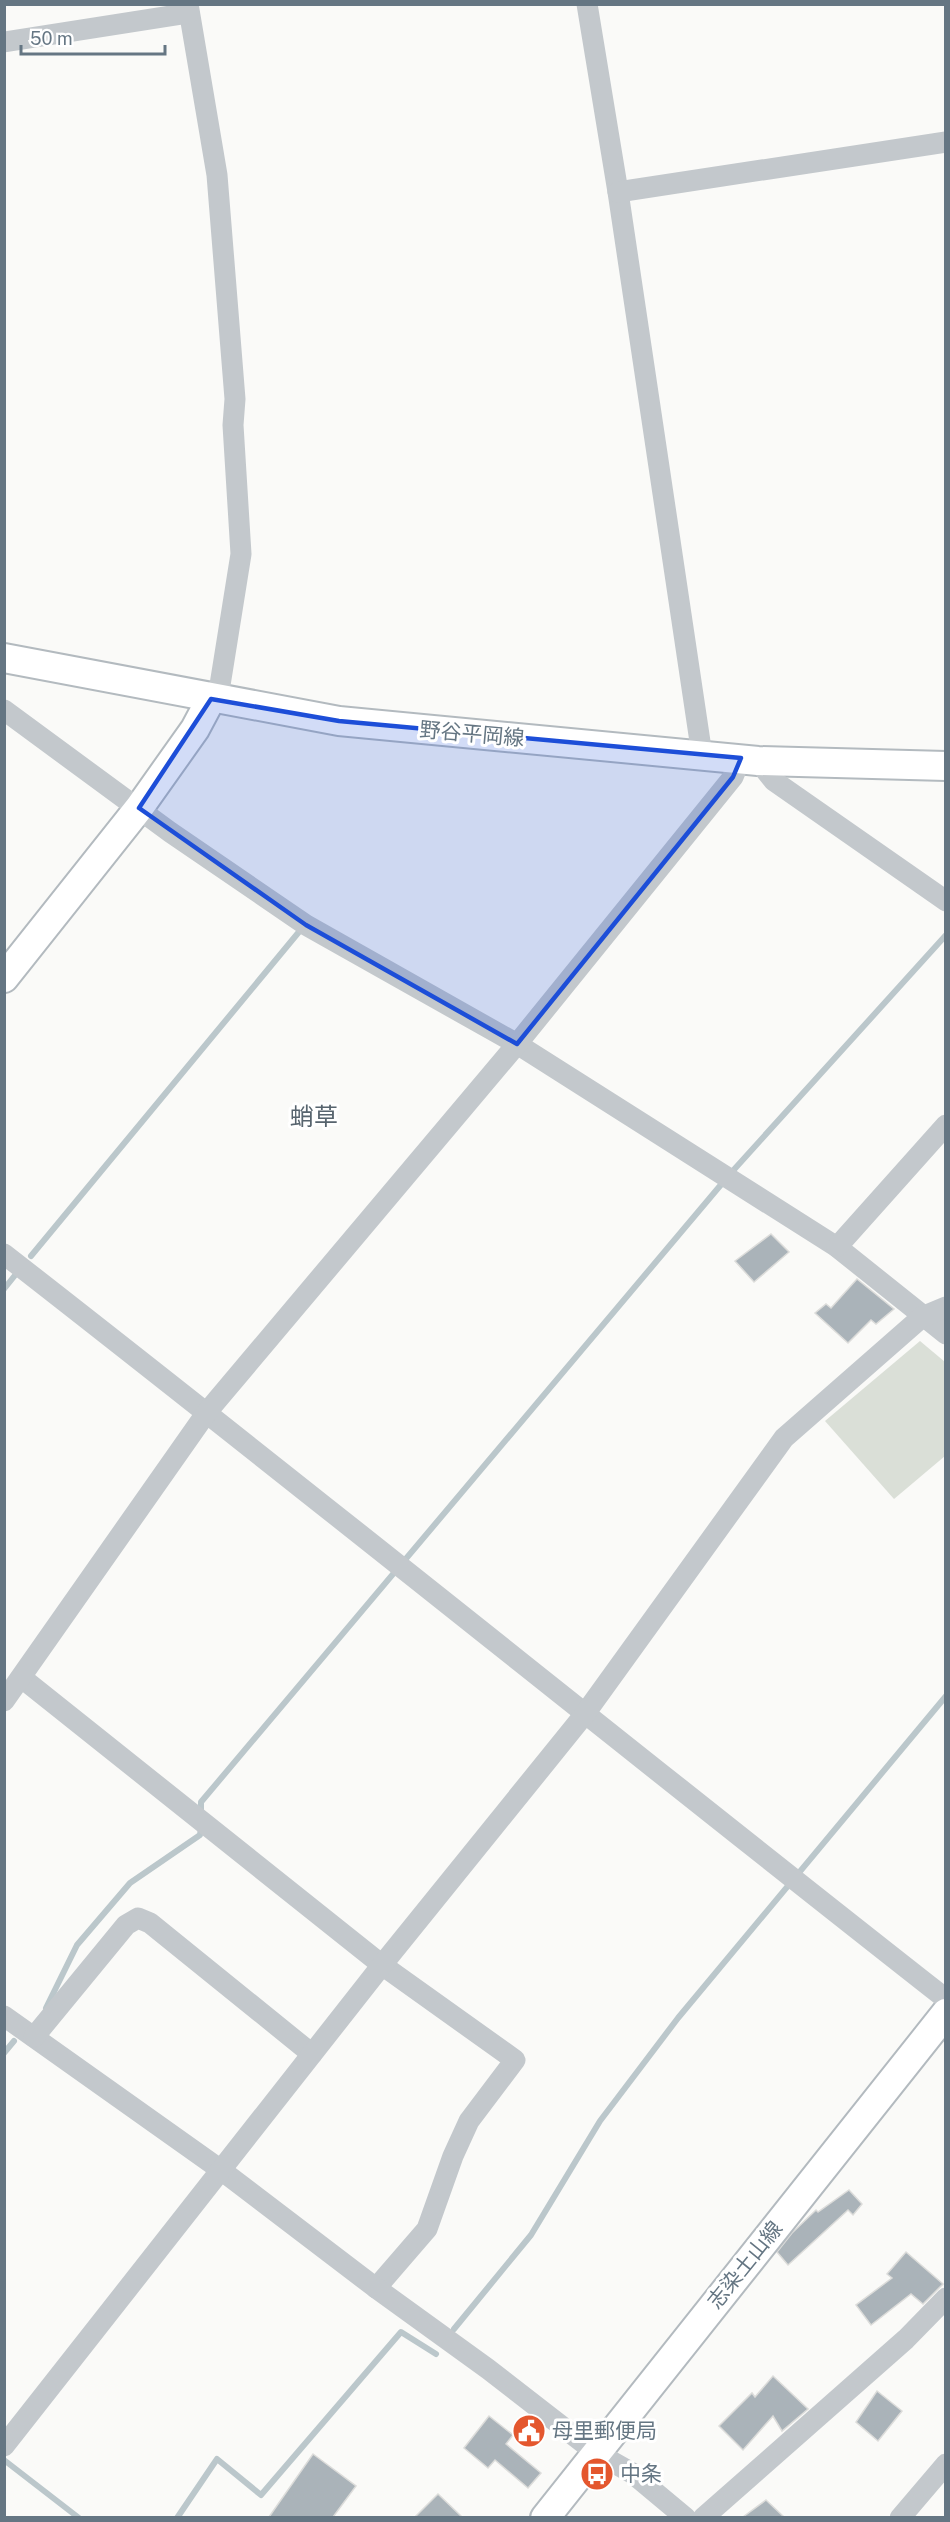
<svg xmlns="http://www.w3.org/2000/svg" width="950" height="2522" viewBox="0 0 950 2522" font-family="'Public Sans','Noto Sans JP',sans-serif">
	<style>
		.green { fill: #dadfd7 }
		.lines { fill: none; stroke-linecap: round; stroke-linejoin: round }
		.stream { stroke: #bbc7cb; stroke-width: 6 }
		.building { fill: #aab3b9; stroke: #dcdcda; stroke-width: 1.5 }
		.secondary-casing { stroke: #b3babf; stroke-width: 32 }
		.street { stroke: #c3c8cc; stroke-width: 21 }
		.secondary { stroke: #fff; stroke-width: 28 }
		.marked { fill: #1d4ed8; fill-opacity: 0.2; stroke: #1d4ed8; stroke-width: 4.5; stroke-linejoin: round }
		.labels { text-anchor: middle; stroke-width: 6; stroke-linejoin: round; paint-order: stroke }
		.street-label { font-size: 21px; fill: #657683; stroke: #fff }
		.poi-label { font-size: 21px; fill: #657683; stroke: #fff; text-anchor: start }
		.quarter-label { font-size: 24px; fill: #57646e; stroke: #fff }
	</style>
	<rect width="100%" height="100%" fill="#fafaf8"/>
	<path class="green" d="M920,1341l25,21v94l-51,43 -69,-78z"/>
	<g class="lines">
		<g class="stream">
			<path d="M31,1256l272,-329"/>
			<path d="M4,1289l12,-15"/>
			<path d="M201,1814v-12l529,-628 216,-239"/>
			<path d="M46,2008l31,-63 53,-62 70,-48 1,-8"/>
			<path d="M4,2053l10,-12"/>
			<path d="M454,2329l77,-94 69,-114 78,-103 268,-322"/>
			<path d="M4,2460l75,58"/>
			<path d="M177,2518l40,-59 44,36 140,-163 35,22"/>
		</g>
	</g>
	<g class="building">
		<path d="M771,1234l18,18 -35,30 -19,-21z"/>
		<path d="M857,1279l37,30 -18,15 -5,-4 -23,23 -33,-30 11,-9 5,4z"/>
		<path d="M849,2190l13,14 -9,11 -5,-5 -60,55 -11,-13 15,-19 24,-23 2,2z"/>
		<path d="M906,2252l37,32 -20,20 -12,-10 -40,31 -15,-20 36,-27 -5,-4z"/>
		<path d="M773,2376l35,33 -26,22 -9,-15 -30,34 -24,-24 33,-33 3,4z"/>
		<path d="M877,2391l25,20 -24,30 -22,-19z"/>
		<path d="M489,2416l24,19 -7,9 35,29 -13,15 -33,-28 -7,8 -24,-20z"/>
		<path d="M313,2454l43,32 -23,31h-64z"/>
		<path d="M438,2494l24,23h-47z"/>
		<path d="M766,2500l18,17h-41z"/>
	</g>
	<g class="lines">
		<defs>
			<g id="secondary">
				<path d="M4,658l335,63 419,40 188,5"/>
				<path d="M4,978l135,-170 56,-79 16,-30"/>
				<path d="M545,2518l401,-505"/>
			</g>
		</defs>
		<use href="#secondary" class="secondary-casing"/>
		<g class="street">
			<path d="M188,4l29,171 18,224 -2,26 8,129 -21,131 -9,14"/>
			<path d="M587,4l31,188 84,563"/>
			<path d="M4,42l185,-29"/>
			<path d="M618,192l328,-50"/>
			<path d="M4,710l166,122 136,93 211,119 320,203 109,87"/>
			<path d="M758,761l16,20 172,120"/>
			<path d="M837,1247l109,-122"/>
			<path d="M4,1254c316,246 627,498 942,745"/>
			<path d="M22,1678l360,287 133,95 -46,61 -16,35 -26,73 -51,59"/>
			<path d="M4,1701l203,-289 310,-368 216,-267 8,-19"/>
			<path d="M4,2016l217,154 155,118 112,81 107,83 37,21 54,45"/>
			<path d="M34,2037l92,-112 12,-7 12,5 162,131"/>
			<path d="M4,2446l378,-481 202,-250 200,-277 138,-121 24,-10"/>
			<path d="M703,2518l203,-179 40,-41"/>
			<path d="M900,2518l46,-54"/>
		</g>
		<use href="#secondary" class="secondary"/>
	</g>
	<path class="marked" d="M211,699l128,22 402,37 -8,19 -216,267 -211,-119 -167,-117z"/>
	<defs>
		<symbol id="civic-disc" viewBox="-11 -11 22 22"><circle r="9.5" fill="#e4572e" stroke="#fff"/><path d="M-.6-6.5H3V-4.5H.6V-3L4-1V1h2V6H-6V1h2V-1L-.6-3ZM-1.2 2.5V6h2.4V2.5Z" fill="#fff"/></symbol>
		<symbol id="bus-disc" viewBox="-11 -11 22 22"><circle r="9.5" fill="#e4572e" stroke="#fff"/><path d="M-5-6H5V4H4V6H2V4H-2V6H-4V4H-5ZM-3.5-4V0h7V-4ZM-3.5 1.2v1.5H-2V1.2ZM2 1.2v1.5H3.5V1.2Z" fill="#fff"/></symbol>
	</defs>
	<g fill-rule="evenodd">
		<use href="#civic-disc" x="510" y="2412" width="38" height="38"/>
		<use href="#bus-disc" x="578" y="2455" width="38" height="38"/>
	</g>
	<g class="labels">
		<g class="street-label">
			<text transform="translate(472 734) rotate(5)" y="7">野谷平岡線</text>
			<text transform="translate(745 2265) rotate(-51)" y="7">志染土山線</text>
		</g>
		<g class="poi-label">
			<text x="552" y="2438">母里郵便局</text>
			<text x="620" y="2481">中条</text>
		</g>
		<g class="quarter-label">
			<text x="314" y="1125">蛸草</text>
		</g>
	</g>
	<rect width="950" height="2522" fill="none" stroke="#657683" stroke-width="12"/>
	<path d="M21 45v9h144v-9" fill="none" stroke="#657683" stroke-width="3"/>
	<text x="30" y="45" font-size="18" fill="#657683" stroke="#ffffff" stroke-width="4.5" paint-order="stroke">50 m</text>
</svg>
